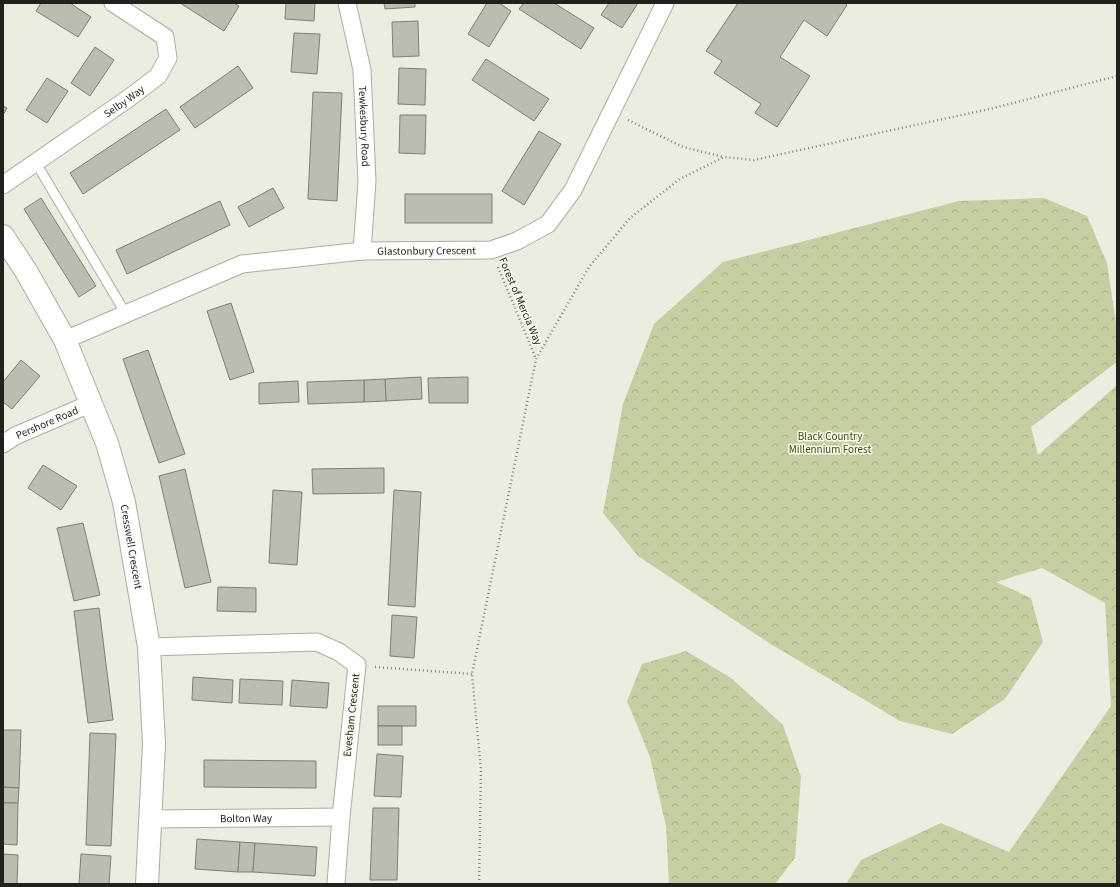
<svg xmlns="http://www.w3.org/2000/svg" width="1120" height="887" viewBox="0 0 1120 887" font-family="'Source Sans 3',sans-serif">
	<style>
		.forest { fill: url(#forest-crowns) }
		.building { fill: #babdb0; stroke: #7d8073 }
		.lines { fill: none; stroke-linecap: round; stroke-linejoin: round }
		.lane-casing { stroke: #abaea1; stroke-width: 11 }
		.street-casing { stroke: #abaea1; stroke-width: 19 }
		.secondary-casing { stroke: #abaea1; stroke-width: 24 }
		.path { stroke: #85877e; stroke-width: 2.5; stroke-dasharray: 1 3; stroke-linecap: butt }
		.lane { stroke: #fff; stroke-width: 9 }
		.street { stroke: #fff; stroke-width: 17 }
		.secondary { stroke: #fff; stroke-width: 22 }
		.labels { text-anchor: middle; stroke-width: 3; stroke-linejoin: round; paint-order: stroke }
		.street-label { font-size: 11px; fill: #21221d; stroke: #f8fbed }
		.park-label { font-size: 11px; fill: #424910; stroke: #f8fbed }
	</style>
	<defs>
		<pattern id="forest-crowns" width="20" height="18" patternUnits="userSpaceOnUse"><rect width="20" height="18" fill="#c6cfa2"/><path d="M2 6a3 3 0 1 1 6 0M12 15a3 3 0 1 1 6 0" fill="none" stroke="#aab18b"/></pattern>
	</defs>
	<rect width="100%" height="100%" fill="#eaede0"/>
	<g class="forest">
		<path d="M1044,198l43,18 20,47 10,67v32l-86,65 7,28 79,-70v499h-271l15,-24 80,-37 68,29 102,-146 -6,-103 -63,-35 -46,14 35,16 12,44 -38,57 -53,35 -52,-13 -131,-78 -131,-87 -35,-43 20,-109 31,-80 69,-62 236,-61z"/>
		<path d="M686,651l45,27 52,47 18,52 -6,81 -20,26h-106l-3,-58 -16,-69 -23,-56 15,-37z"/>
	</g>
	<g class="building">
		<path d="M41,3h29l21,14 -13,20 -42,-26z"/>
		<path d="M180,3h54l5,3 -15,25z"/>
		<path d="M286,3h29l-1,18 -29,-2z"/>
		<path d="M384,3h31v4l-30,2z"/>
		<path d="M487,3h12l12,8 -22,36 -21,-13z"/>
		<path d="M524,3h30l40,25 -13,21 -62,-40z"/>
		<path d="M609,3h29l-16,25 -21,-13z"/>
		<path d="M738,3h106l3,2 -20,31 -23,-16 -24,37 30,19 -33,51 -22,-14 6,-9 -47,-31 8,-12 -16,-10z"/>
		<path d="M418,21l1,35 -26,1 -1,-35z"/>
		<path d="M294,33l26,1 -3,40 -26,-2z"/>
		<path d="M95,47l19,13 -24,36 -19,-13z"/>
		<path d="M486,59l63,40 -15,22 -62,-41z"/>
		<path d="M238,66l15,22 -58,40 -15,-21z"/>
		<path d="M399,68l27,1 -1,36 -27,-1z"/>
		<path d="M47,78l21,13 -21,32 -21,-13z"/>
		<path d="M313,92l29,1 -5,108 -29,-2z"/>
		<path d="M3,106l4,2 -4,7z"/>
		<path d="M166,109l14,21 -97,64 -13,-21z"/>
		<path d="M400,115h26l-1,39 -26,-1z"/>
		<path d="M539,131l22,13 -37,61 -22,-14z"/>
		<path d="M273,188l11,20 -35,19 -11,-20z"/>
		<rect x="405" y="194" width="87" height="29"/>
		<path d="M41,198l55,88 -17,11 -55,-88z"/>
		<path d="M220,201l10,24 -103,49 -11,-24z"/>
		<path d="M231,303l23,69 -24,8 -23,-69z"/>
		<path d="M148,350l37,104 -26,9 -36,-104z"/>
		<path d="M21,360l19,16 -28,33 -9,-7v-20z"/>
		<path d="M421,377l1,22 -36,2 -1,-22z"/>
		<path d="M468,377v26h-39l-1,-25z"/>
		<path d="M385,379l1,22 -22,1v-22z"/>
		<path d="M364,380v22l-56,2 -1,-22z"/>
		<path d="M298,381l1,21 -40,2v-21z"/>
		<path d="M43,465l34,21 -16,24 -33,-22z"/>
		<path d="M384,468v25l-71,1 -1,-25z"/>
		<path d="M185,469l26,113 -26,6 -26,-112z"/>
		<path d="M273,490l29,2 -5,73 -28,-2z"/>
		<path d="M394,490l27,2 -6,115 -27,-2z"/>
		<path d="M83,523l17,72 -26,6 -17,-73z"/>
		<path d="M218,587l38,1v24l-39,-1z"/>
		<path d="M99,608l14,112 -25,3 -14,-112z"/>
		<path d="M392,615l25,2 -3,41 -24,-2z"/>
		<path d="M193,677l40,3 -1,23 -40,-3z"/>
		<path d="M240,679l43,2 -1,24 -43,-2z"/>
		<path d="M292,680l37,3 -2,25 -37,-2z"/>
		<rect x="378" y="706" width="38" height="20"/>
		<rect x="378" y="726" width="24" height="19"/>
		<path d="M3,730h18l-2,58 -16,-1z"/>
		<path d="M90,733l26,1 -5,112 -25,-1z"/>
		<path d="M377,754l26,2 -2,41 -27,-1z"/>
		<path d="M204,760l112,1v27l-112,-1z"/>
		<path d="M3,787l16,1 -1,15h-15z"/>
		<path d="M3,803h15l-1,42 -14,-1z"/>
		<path d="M373,808h26l-2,72h-27z"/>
		<path d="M197,839l43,3 -2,30 -43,-3z"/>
		<path d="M240,842l15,1 -2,29h-15z"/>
		<path d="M255,843l62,4 -2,29 -62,-4z"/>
		<path d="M3,854l15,1 -1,29h-14z"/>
		<path d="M81,854l30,2 -2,28h-30z"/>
	</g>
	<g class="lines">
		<defs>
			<path id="lane" d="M36,163l90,151"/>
			<g id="street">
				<path id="s1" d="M347,3l15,67 5,111 -5,70"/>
				<path id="s2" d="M3,185l126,-87 29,-22 10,-18 -3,-21 -52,-34"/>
				<path id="s3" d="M65,340l177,-76 120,-13 129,-1 26,-9 31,-17 25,-34 92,-187"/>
				<path id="s4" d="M3,444l12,-8 77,-33"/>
				<path d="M149,647l168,-5 22,10 18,13 -16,152 -5,67"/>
				<path id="s5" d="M151,819l190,-2"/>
			</g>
			<g id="secondary">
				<path id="s6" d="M3,236l23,35 39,69 42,103 17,59 25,145 5,97 -7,140"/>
			</g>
		</defs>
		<use href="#lane" class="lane-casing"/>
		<use href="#street" class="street-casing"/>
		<use href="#secondary" class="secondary-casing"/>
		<g class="path">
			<path d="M628,120l55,27 41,10"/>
			<path d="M498,267l38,92"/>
			<path d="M375,667l97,7"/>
			<path d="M479,884l2,-114 -9,-96 64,-315 53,-92 41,-49 50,-39 44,-22 30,3 240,-52 123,-32"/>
		</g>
		<use href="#lane" class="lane"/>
		<use href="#street" class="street"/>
		<use href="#secondary" class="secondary"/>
	</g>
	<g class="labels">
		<g class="street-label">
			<text dy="4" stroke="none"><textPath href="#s2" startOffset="147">Selby Way</textPath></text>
			<text dy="4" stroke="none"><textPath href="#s1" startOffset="125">Tewkesbury Road</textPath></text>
			<text dy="4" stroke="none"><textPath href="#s3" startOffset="378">Glastonbury Crescent</textPath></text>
			<text transform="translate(521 301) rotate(67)" y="4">Forest of Mercia Way</text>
			<text dy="4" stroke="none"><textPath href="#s4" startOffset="49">Pershore Road</textPath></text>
			<text dy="4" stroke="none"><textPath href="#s6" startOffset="339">Cresswell Crescent</textPath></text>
			<text transform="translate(351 715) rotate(-84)" y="4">Evesham Crescent</text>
			<text dy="4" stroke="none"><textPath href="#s5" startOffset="95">Bolton Way</textPath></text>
		</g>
		<g class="park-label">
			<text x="830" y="440">Black Country<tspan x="830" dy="13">Millennium Forest</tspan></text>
		</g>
	</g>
	<rect width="1120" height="887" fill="none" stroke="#21221d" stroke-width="8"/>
</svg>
